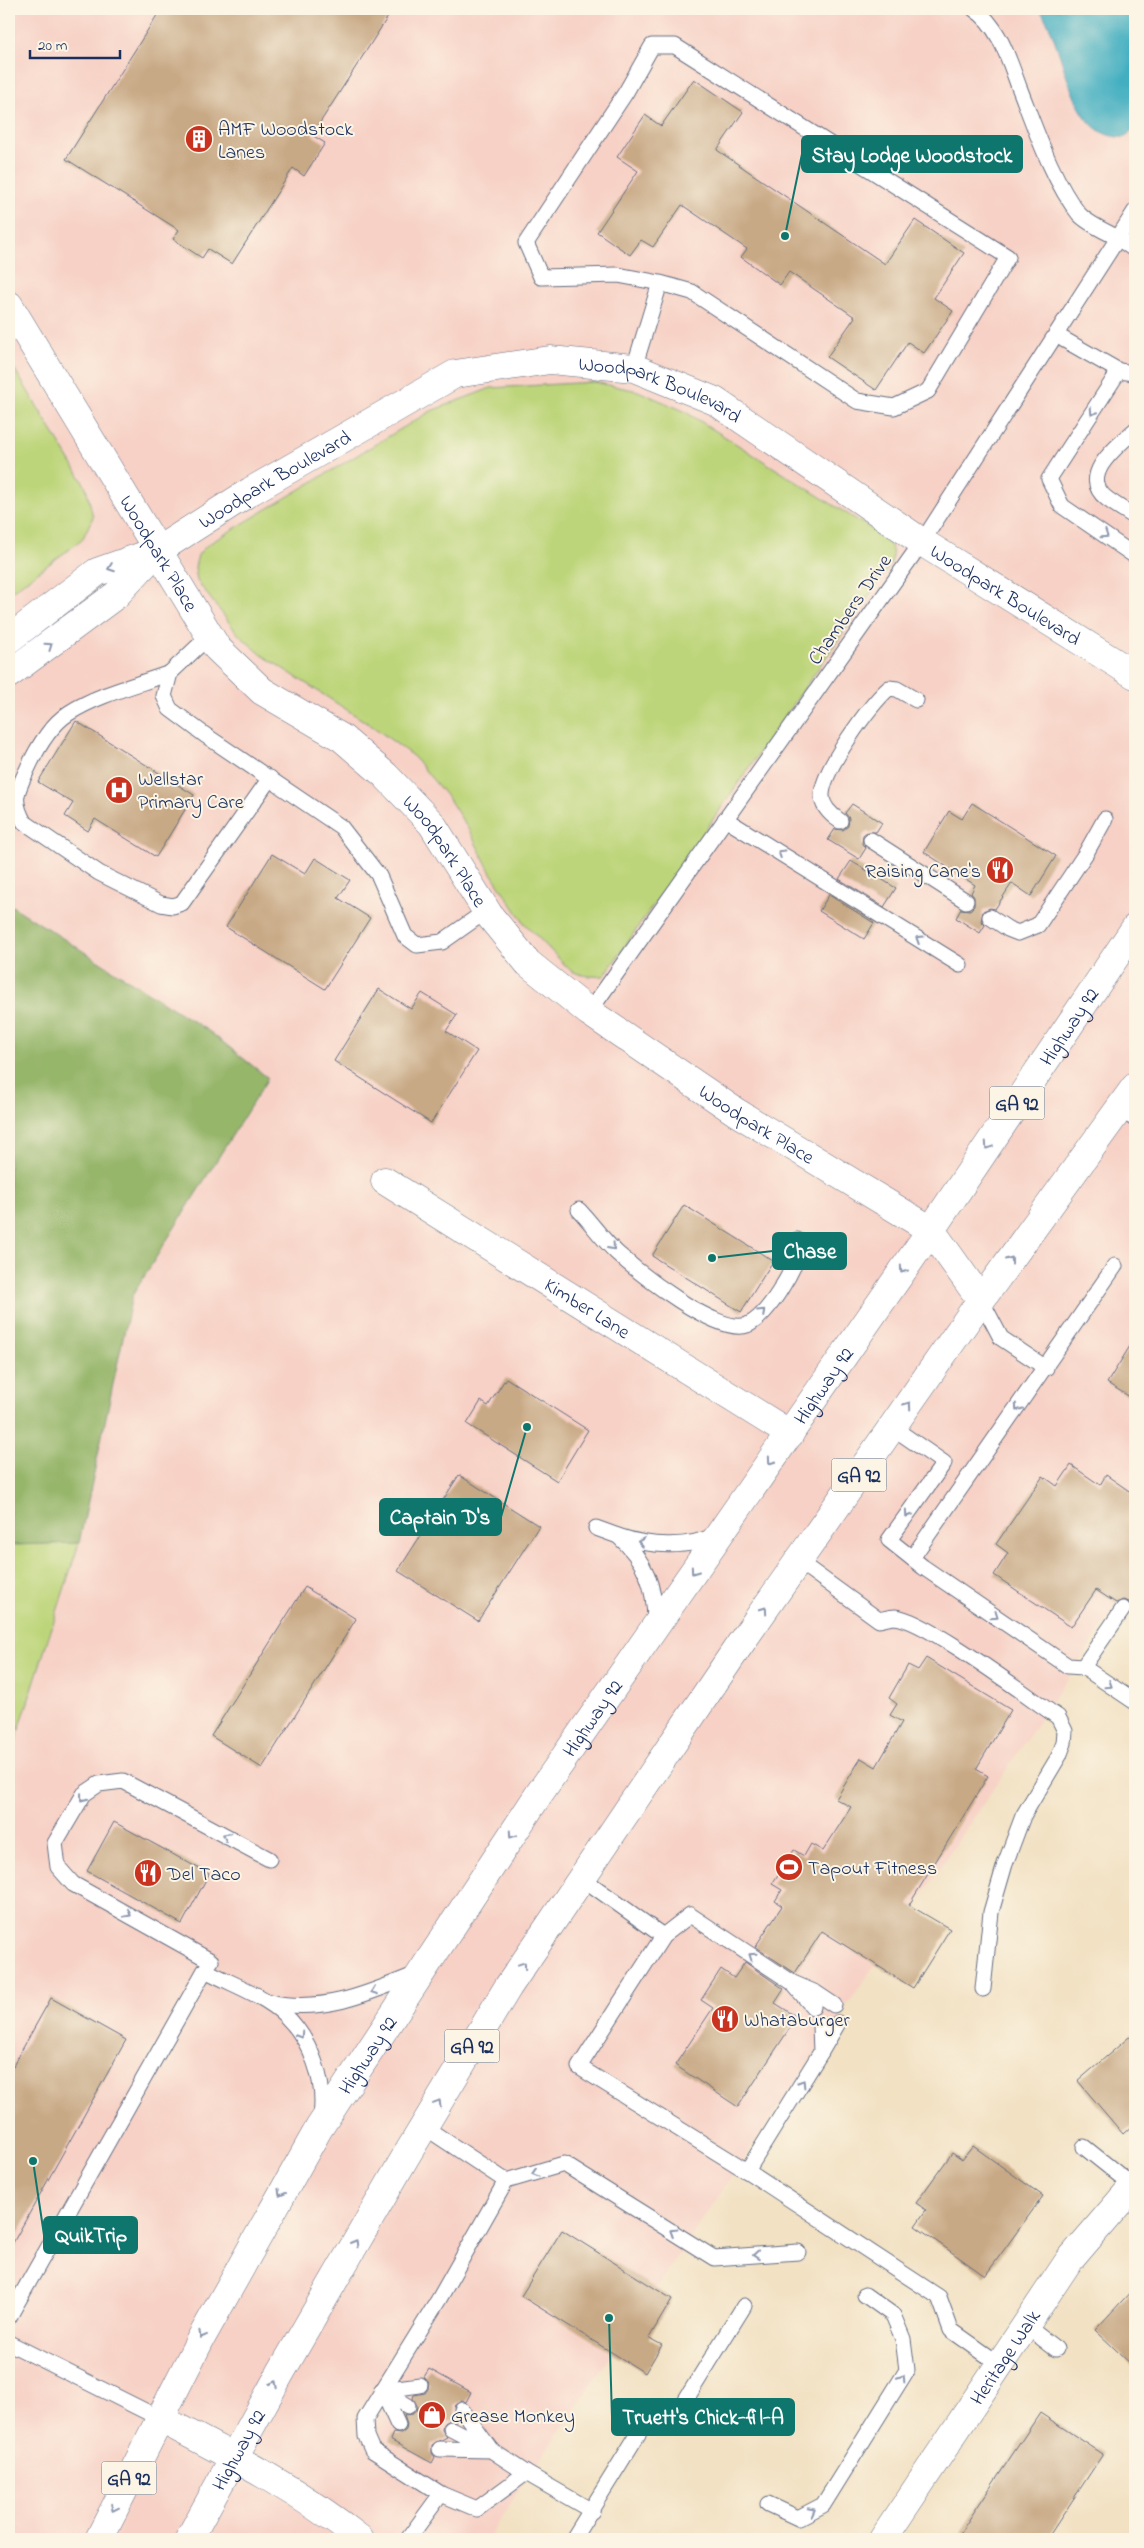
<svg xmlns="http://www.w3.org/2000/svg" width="1144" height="2548" viewBox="0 0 1144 2548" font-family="'Indie Flower',sans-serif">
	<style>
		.built { fill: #f7d1c6 }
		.green { fill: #bdd57a; stroke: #6c826c }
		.forest { fill: #96b66a; stroke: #587264 }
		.water { fill: #43afc1; stroke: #2f6f90 }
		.building { fill: #c8a985 }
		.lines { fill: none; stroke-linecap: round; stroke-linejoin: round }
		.lane-casing { stroke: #666d81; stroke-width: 17 }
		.street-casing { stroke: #666d81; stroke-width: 29 }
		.primary-casing { stroke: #666d81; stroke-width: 29 }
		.lane { stroke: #fff; stroke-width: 15 }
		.street { stroke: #fff; stroke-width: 28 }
		.primary { stroke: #fff; stroke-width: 28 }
		.oneway { stroke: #8d97ae }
		.labels { text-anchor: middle; stroke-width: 4; stroke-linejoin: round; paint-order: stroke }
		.shield { fill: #fcf5e5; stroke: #5e6a86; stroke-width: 1 }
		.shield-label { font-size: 19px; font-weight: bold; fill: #1b2f5e }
		.poi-label { font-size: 20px; fill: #1b2f5e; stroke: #fcf5e5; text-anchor: start }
		.street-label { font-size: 20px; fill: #1b2f5e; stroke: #fcf5e5 }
		.leader { fill: none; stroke: #0f766e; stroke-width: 2 }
		.callout-dot { fill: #0f766e; stroke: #fcf5e5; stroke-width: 2 }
		.callout { fill: #0f766e; stroke: #0f766e; stroke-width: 2 }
		.callout-label { font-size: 21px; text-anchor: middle; font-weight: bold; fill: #fff }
	</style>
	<rect width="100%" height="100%" fill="#fcf5e5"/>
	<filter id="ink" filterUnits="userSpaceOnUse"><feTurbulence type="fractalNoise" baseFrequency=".02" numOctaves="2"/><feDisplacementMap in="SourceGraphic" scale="10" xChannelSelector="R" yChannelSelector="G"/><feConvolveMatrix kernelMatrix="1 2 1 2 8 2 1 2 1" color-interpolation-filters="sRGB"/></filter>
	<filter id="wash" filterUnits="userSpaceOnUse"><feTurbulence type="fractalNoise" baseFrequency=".0096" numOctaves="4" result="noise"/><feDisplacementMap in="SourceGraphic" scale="20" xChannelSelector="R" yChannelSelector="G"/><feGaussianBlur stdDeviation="1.12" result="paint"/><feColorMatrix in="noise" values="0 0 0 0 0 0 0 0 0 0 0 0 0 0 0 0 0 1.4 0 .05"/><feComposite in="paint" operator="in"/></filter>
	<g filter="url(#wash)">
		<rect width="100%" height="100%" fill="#f2e1c3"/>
		<path class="built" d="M9,9h1126v1570l-648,960h-478v-778l70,-218 53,-247 136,-218 -58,-46 -201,-128z"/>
		<g class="green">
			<path d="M9,360l77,127 7,30 -11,23 -73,53z"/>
			<path d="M594,382l44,9 46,20 200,126c9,7 10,17 7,27l-287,412c-13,1 -23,0 -34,-6l-46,-47 -33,-50 -21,-41 -21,-33 -35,-42 -39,-29 -113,-73 -24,-21 -41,-53 -2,-14 3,-12 9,-10 224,-134 60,-23z"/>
			<path d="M79,1543l-70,218v-216z"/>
		</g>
		<path class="forest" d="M9,904l201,128 58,46 -136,218 -53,247 -70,2z"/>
		<path class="water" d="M1039,9h96v118l-9,10c-59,5 -59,-93 -87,-128z"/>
		<g id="blocks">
			<g class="building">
				<path d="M161,9h232l-81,126 13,8 -21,33 -11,-8 -61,96 -24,-15 -6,9 -29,-19 6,-9 -113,-71z"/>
				<path d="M694,79l49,33 -26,38 168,114 30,-44 49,33 -30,45 19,13 -29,42 -16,-11 -32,48 -49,-33 28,-40 -66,-45 -9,13 -39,-28 6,-8 -65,-44 -29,42 -12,-7 -11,15 -33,-23 41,-61 -21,-14 28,-42 16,11z"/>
				<path d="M76,721l118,74 -38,62 -61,-38 -7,12 -23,-15 8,-13 -35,-21z"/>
				<path d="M972,803l84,53 -25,40 -19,-13 -17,26 -5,-1 -7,3 -2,10 4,4 -5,8 -24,-15 5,-9 9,1 4,-4v-9l-3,-4 4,-8 -51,-33 25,-41 13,8z"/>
				<path d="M852,804l30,19 -6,9h-9l-4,3 -1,9 4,4 -7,11 -31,-19 7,-11 8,1 5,-4 1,-8 -4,-5z"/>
				<path d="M272,854l33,20 10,-16 35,22 -12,18 32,20 -45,71 -99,-62z"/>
				<path d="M851,861l45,27 -12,19 -45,-28z"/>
				<path d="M829,895l45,28 -10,16 -45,-28z"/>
				<path d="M379,989l32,20 11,-16 35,22 -11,16 31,20 -46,72 -97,-62z"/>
				<path d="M684,1205l89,56 -32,51 -89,-56z"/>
				<path d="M1135,1338v62l-28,-17z"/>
				<path d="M506,1378l82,52 -31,51 -90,-57 14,-23 7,5z"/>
				<path d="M1071,1465l29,20 6,-10 29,20v122l-4,-3 1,-5 -3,-7 -6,-2 -7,3 -20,-13 -25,37 -77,-52 14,-22 -12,-9 47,-68 14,10z"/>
				<path d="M459,1475l80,51 -61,95 -80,-50z"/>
				<path d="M305,1587l51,32 -94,149 -51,-32z"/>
				<path d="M926,1658l85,52 -35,59 12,7 -79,129 41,24 -37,59 -91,-57 -27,42 -40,-26 27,-41 -7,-5 7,-11 -10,-6 22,-34 10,6 7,-12 12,7 28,-44 -15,-8 25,-41 15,9 26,-45 -12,-7 7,-11 -8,-6 19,-33 10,5z"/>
				<path d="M114,1822l95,52 -27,50 -95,-53z"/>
				<path d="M745,1962l39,27 -9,14 22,14 -59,90 -63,-42 38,-57 -12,-8 20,-31 13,9z"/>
				<path d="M51,1998l75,42 -117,210v-177z"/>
				<path d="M1135,2032v91l-12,11 -45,-53z"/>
				<path d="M973,2146l70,50 -58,80 -70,-50 11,-16 -10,-7 36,-50 10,7z"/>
				<path d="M562,2230l110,69 -23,39 13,7 -17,28 -124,-77z"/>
				<path d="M1135,2287v81l-40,-38z"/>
				<path d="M429,2369l42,23 -5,10 -5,-1 -7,5 2,15 -6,-1 -7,4 -1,6 5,7 -15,8v8l3,4 -3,6 -42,-23 3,-7 8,1 5,-4 1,-5 -3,-10 8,-1 4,-3 1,-5 -4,-8 1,-3 11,-2 3,-4 1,-6 -5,-6z"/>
				<path d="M1040,2413l63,41 -56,85h-91z"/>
			</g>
		</g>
	</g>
	<g filter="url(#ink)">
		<use href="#blocks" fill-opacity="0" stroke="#666d81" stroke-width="1"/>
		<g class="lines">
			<defs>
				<g id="lane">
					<path d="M974,9c25,16 35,51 45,78 15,38 34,95 60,127 9,10 28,18 39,24l17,-27"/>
					<path d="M1056,335l63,36 16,2"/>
					<path d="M634,368l26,-85 32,9 165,109 37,6 34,-16 80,-134 -333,-211h-23l-26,46 -100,151 15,34 77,-2 42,8"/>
					<path d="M1119,371l-70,108 13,27 73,50"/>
					<path d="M1135,430c-16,15 -57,45 -29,68 9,7 20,13 29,19"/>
					<path d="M210,635l-40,38 -6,23 6,13 35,26 136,92 38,49 26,60 12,9 25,-3 44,-31"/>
					<path d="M170,673c-33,12 -71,21 -101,40 -19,12 -34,39 -43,59 -10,21 -14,28 -2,50l75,51 62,31 12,2 9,-3 88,-125"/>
					<path d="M725,819l235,146"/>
					<path d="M840,821c-9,-6 -19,-15 -18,-27 2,-26 47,-88 67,-106l8,1 19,11"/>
					<path d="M871,840l95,61"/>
					<path d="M990,917l18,12 10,4 20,-8 48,-72 19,-34"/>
					<path d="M589,1012l333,-470 196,-304 17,12"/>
					<path d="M1119,1109l16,10"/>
					<path d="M579,1210c13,14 24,30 38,43 21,19 101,83 130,72 22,-9 46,-55 54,-76l-4,-9"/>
					<path d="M981,1300l20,38 45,30"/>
					<path d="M892,1427l52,36 -55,77 34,27 145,99 15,1 40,-58"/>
					<path d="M596,1528l22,8"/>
					<path d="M912,1558l203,-292"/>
					<path d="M798,1561l81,59c5,-1 11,-3 16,-3 30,2 132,79 163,100l7,14 -1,12 -5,13 -36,60 -18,48 -14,48 -8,77"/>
					<path d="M655,1623c0,-37 -9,-62 -37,-87 29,10 71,14 98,-2"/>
					<path d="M1083,1667l52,35"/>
					<path d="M582,1878l81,58"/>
					<path d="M211,1961l-138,-77 -15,-17 -3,-24 29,-49 15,-10 24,-3 146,78"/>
					<path d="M795,1986l18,21"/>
					<path d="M270,2002c53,12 100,-9 149,-29"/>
					<path d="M834,2005l-18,-12 -23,-10 -103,-68 -27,21 -84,131 168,104 192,126 12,33 48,34"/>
					<path d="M821,2052l17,-29"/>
					<path d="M423,2126l83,55"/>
					<path d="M1084,2147l49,39"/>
					<path d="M747,2171l74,-119 -1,-27"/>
					<path d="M9,2317l196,-347c26,14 59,25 80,45 26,25 41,66 36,101"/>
					<path d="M1025,2325l31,24"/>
					<path d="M9,2343l150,75"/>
					<path d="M382,2390l16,35"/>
					<path d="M382,2390l38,-5"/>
					<path d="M382,2390l26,16"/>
					<path d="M462,2410l29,40 35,23"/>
					<path d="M451,2429l37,19"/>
					<path d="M440,2449l51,1"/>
					<path d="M441,2494l36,15 49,-36 66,38"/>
					<path d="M768,2504l30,14 25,-13 84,-135 -4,-31 -10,-24 -28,-20"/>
					<path d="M408,2539l33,-45 -69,-44 -6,-14 -1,-17 74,-120 67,-118 58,-17 150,94 84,-6"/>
					<path d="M573,2539l70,-113 35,-14 66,-106"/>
				</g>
				<g id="street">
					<path id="s1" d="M9,305l208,343 45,43 80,47 43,37 47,49 57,91 39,48 61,49 147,100 195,118 50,70"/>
					<path id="s2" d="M9,639l88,-67 60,-21 94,-60 204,-117 95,-14 84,8 81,33 207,141 213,133"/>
					<path d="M9,674l107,-79 38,-41"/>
					<path id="s3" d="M385,1181l405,253"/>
					<path d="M159,2418c69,36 140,72 201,121"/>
					<path id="s4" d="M883,2539l185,-277 67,-78"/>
				</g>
				<g id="primary">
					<path id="s5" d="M99,2539l101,-199 119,-212 220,-334 392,-564 204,-302"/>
					<path id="s6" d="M189,2539l92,-167 125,-216 102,-169 228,-337 245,-350 154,-213"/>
				</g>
			</defs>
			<use href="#lane" class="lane-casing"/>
			<use href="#street" class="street-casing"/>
			<use href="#primary" class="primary-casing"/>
			<use href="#lane" class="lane"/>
			<use href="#street" class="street"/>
			<use href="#primary" class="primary"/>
		</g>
		<defs><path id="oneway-chevron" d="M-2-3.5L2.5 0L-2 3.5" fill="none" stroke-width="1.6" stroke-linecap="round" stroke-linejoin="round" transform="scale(1.25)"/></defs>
		<g class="oneway">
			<use href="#oneway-chevron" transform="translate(1093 412) rotate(123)"/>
			<use href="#oneway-chevron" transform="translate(1105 535) rotate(34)"/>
			<use href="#oneway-chevron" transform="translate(111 568) rotate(160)"/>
			<use href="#oneway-chevron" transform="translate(49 646) rotate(-35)"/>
			<use href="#oneway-chevron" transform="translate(781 853) rotate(-148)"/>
			<use href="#oneway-chevron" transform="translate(919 939) rotate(-148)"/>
			<use href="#oneway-chevron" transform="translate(988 1146) rotate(124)"/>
			<use href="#oneway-chevron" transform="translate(612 1247) rotate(48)"/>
			<use href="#oneway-chevron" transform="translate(1010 1260) rotate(-54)"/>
			<use href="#oneway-chevron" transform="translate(903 1270) rotate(125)"/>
			<use href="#oneway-chevron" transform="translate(762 1312) rotate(-44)"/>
			<use href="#oneway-chevron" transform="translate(908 1405) rotate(-55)"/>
			<use href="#oneway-chevron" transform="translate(1018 1408) rotate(125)"/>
			<use href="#oneway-chevron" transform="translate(771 1461) rotate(125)"/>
			<use href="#oneway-chevron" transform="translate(908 1514) rotate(125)"/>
			<use href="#oneway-chevron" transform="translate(641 1542) rotate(-172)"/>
			<use href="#oneway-chevron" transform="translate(694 1571) rotate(125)"/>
			<use href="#oneway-chevron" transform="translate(764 1610) rotate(-55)"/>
			<use href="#oneway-chevron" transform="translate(995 1616) rotate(35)"/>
			<use href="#oneway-chevron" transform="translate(1109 1685) rotate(33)"/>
			<use href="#oneway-chevron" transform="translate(83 1798) rotate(128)"/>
			<use href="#oneway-chevron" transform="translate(512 1835) rotate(124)"/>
			<use href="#oneway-chevron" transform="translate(226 1836) rotate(-152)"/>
			<use href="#oneway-chevron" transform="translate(128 1914) rotate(29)"/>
			<use href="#oneway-chevron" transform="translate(752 1956) rotate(-146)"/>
			<use href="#oneway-chevron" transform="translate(523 1965) rotate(-56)"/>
			<use href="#oneway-chevron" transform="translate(374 1991) rotate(159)"/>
			<use href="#oneway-chevron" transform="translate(300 2035) rotate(57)"/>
			<use href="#oneway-chevron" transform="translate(802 2083) rotate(-58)"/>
			<use href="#oneway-chevron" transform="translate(438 2103) rotate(-59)"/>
			<use href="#oneway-chevron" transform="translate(535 2173) rotate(163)"/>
			<use href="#oneway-chevron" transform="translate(281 2193) rotate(120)"/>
			<use href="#oneway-chevron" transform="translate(673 2232) rotate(-148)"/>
			<use href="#oneway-chevron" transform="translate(355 2243) rotate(-60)"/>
			<use href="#oneway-chevron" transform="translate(756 2255) rotate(176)"/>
			<use href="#oneway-chevron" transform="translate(202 2335) rotate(119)"/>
			<use href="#oneway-chevron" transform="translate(902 2378) rotate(-58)"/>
			<use href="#oneway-chevron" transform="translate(274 2384) rotate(-62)"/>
			<use href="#oneway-chevron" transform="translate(114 2508) rotate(116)"/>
			<use href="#oneway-chevron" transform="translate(812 2511) rotate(-28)"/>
		</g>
	</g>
	<defs>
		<symbol id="building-disc" viewBox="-11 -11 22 22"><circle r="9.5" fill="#c8321e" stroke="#fcf5e5"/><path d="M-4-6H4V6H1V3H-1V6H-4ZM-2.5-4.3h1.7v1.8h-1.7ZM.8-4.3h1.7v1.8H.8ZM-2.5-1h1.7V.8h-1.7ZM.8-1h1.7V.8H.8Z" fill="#fff"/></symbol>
		<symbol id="hospital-disc" viewBox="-11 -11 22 22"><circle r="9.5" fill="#c8321e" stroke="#fcf5e5"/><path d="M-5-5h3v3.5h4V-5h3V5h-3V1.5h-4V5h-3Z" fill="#fff"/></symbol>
		<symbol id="restaurant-disc" viewBox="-11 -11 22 22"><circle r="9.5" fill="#c8321e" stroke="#fcf5e5"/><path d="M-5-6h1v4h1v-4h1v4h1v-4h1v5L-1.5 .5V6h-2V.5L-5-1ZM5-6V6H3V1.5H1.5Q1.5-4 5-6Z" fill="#fff"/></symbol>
		<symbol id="stadium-disc" viewBox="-11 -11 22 22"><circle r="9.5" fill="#c8321e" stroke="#fcf5e5"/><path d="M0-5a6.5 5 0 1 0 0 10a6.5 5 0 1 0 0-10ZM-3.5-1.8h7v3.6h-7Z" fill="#fff"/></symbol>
		<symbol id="shop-disc" viewBox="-11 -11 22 22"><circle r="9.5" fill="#c8321e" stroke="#fcf5e5"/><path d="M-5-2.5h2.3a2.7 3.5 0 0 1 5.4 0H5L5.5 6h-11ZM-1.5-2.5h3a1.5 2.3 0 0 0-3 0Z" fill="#fff"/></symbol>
	</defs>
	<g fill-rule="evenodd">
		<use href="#building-disc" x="183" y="123" width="32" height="32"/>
		<use href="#hospital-disc" x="103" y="774" width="32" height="32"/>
		<use href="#restaurant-disc" x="984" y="854" width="32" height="32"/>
		<use href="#stadium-disc" x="773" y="1851" width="32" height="32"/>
		<use href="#restaurant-disc" x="132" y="1857" width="32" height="32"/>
		<use href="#restaurant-disc" x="709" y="2003" width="32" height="32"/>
		<use href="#shop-disc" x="416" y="2399" width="32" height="32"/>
	</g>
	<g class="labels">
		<g class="shield">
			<rect x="989.5" y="1086.5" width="55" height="33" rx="4"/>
			<rect x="831.5" y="1458.5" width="55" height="33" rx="4"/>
			<rect x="444.5" y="2029.5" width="55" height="33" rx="4"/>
			<rect x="101.5" y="2461.5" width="55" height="33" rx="4"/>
		</g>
		<g class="shield-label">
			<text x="1017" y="1110">GA 92</text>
			<text x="859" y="1482">GA 92</text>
			<text x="472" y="2053">GA 92</text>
			<text x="129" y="2485">GA 92</text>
		</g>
		<g class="poi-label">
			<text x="218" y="135">AMF Woodstock<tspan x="218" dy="23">Lanes</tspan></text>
			<text x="138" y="785">Wellstar<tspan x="138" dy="23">Primary Care</tspan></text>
			<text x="981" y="877" text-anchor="end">Raising Cane's</text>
			<text x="808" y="1874">Tapout Fitness</text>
			<text x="167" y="1880">Del Taco</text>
			<text x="744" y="2026">Whataburger</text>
			<text x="451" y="2422">Grease Monkey</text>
		</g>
		<g class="street-label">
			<text dy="7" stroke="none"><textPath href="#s2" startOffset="732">Woodpark Boulevard</textPath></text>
			<text dy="7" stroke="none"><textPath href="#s2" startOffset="312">Woodpark Boulevard</textPath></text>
			<text dy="7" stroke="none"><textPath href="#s1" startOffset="290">Woodpark Place</textPath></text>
			<text dy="7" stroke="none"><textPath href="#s2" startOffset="1138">Woodpark Boulevard</textPath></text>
			<text transform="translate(849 609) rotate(-55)" y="7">Chambers Drive</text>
			<text dy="7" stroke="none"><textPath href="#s1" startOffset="710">Woodpark Place</textPath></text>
			<text dy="7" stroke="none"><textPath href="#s5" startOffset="1799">Highway 92</textPath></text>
			<text dy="7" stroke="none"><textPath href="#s1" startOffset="1130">Woodpark Place</textPath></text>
			<text dy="7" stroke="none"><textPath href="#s3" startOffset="239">Kimber Lane</textPath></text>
			<text dy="7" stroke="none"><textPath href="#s5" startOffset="1364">Highway 92</textPath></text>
			<text dy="7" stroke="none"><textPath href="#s5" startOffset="959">Highway 92</textPath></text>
			<text dy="7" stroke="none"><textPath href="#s5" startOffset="554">Highway 92</textPath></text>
			<text dy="7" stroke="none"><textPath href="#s4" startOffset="219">Heritage Walk</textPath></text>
			<text dy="7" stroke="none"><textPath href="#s6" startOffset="102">Highway 92</textPath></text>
		</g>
	</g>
	<path class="leader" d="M785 236L802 154M712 1258L773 1251M527 1427L501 1517M33 2161L44 2235M609 2318L612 2417"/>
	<g class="callout-dot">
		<circle cx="785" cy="236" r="5"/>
		<circle cx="712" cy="1258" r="5"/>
		<circle cx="527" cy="1427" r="5"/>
		<circle cx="33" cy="2161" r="5"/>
		<circle cx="609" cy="2318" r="5"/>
	</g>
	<g class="callout">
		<rect x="802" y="136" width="220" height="36" rx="5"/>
		<rect x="773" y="1233" width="73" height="36" rx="5"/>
		<rect x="380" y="1499" width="121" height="36" rx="5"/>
		<rect x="44" y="2217" width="93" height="36" rx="5"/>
		<rect x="612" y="2399" width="182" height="36" rx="5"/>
	</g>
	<g class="callout-label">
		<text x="912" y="162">Stay Lodge Woodstock</text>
		<text x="810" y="1258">Chase</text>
		<text x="440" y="1524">Captain D's</text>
		<text x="91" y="2242">QuikTrip</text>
		<text x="703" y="2424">Truett's Chick-fil-A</text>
	</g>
	<rect width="1144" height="2548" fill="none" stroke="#fcf5e5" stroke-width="30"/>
	<path d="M30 50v8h90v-8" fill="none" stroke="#1b2f5e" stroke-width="2.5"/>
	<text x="38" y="50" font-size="15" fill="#1b2f5e" stroke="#fcf5e5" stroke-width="4" paint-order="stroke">20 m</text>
</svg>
